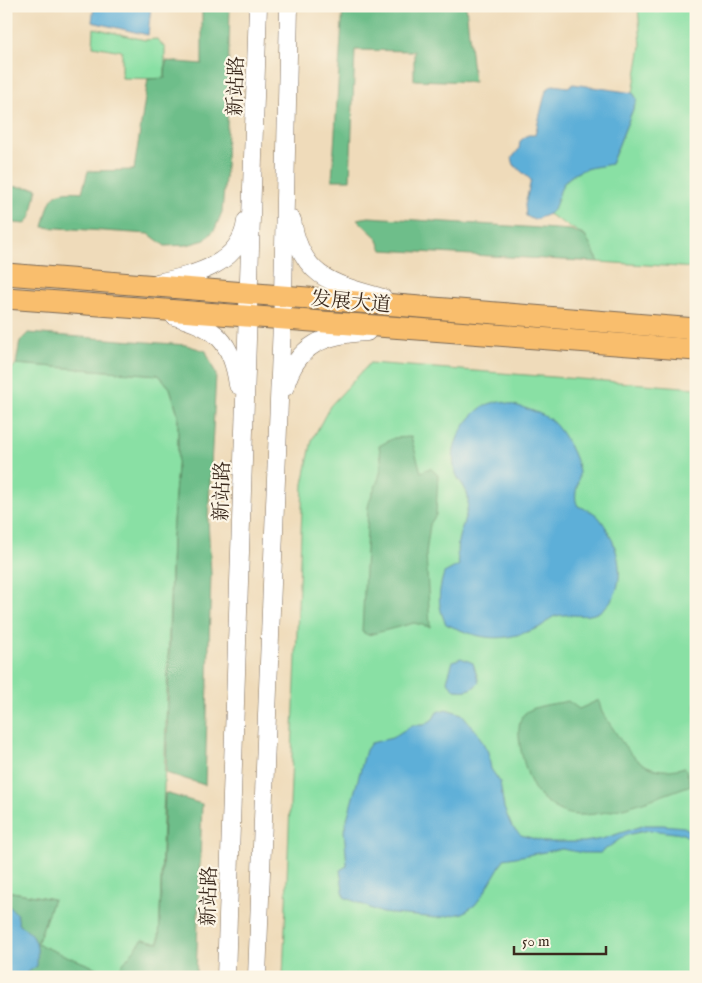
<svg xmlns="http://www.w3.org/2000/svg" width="702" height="983" viewBox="0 0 702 983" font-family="'IM FELL English','Noto Serif SC',serif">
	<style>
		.green { fill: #89e0a4; stroke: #628561 }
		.forest { fill: #6ebe8a; stroke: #547454 }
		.water { fill: #5dafd8; stroke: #4c6c7b }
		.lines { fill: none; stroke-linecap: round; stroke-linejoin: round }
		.tertiary-casing { stroke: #7a6855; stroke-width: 19 }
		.primary-casing { stroke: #7a6855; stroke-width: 23 }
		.tertiary { stroke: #fff; stroke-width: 18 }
		.primary { stroke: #f9be6d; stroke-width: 21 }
		.labels { text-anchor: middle; stroke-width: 4.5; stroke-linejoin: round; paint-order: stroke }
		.street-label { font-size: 20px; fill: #3b2a1e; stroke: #fcf5e5 }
	</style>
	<rect width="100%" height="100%" fill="#fcf5e5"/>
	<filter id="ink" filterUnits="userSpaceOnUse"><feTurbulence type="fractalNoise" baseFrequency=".02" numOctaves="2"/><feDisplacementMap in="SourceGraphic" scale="10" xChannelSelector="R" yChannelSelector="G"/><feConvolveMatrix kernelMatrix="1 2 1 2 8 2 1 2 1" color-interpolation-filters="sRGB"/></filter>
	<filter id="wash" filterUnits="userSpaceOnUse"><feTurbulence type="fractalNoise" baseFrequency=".0096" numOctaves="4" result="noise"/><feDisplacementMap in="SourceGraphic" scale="20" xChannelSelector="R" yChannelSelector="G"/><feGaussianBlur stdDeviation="1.12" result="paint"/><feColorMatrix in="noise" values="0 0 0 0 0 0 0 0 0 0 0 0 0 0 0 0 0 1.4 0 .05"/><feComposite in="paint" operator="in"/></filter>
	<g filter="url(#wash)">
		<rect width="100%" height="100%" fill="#efdbba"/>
		<g class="green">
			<path d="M638,6h58l-2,9 2,1v252l-97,-6 -14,-26 -37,-22c7,-8 7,-16 12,-25 11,-19 31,-23 51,-25l26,-65 -4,-6 8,-47z"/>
			<path d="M94,28l51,12 12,-1 8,9v31l-43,-1v-27l-29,-5z"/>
			<path d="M370,363l326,25v589h-413l20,-493 9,-44 18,-34z"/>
			<path d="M16,364l143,11 11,13 8,26v40l-6,82 -13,407 -16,-3 -29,36 -77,-32 16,-45 -47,-8v-505l4,-15z"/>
		</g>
		<g class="forest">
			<path d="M202,6h28l-4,160 -4,46 -7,17 -10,11 -18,5 -22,1 -16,-12 -106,-7c8,-29 6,-38 39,-35l6,-21 46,-1 14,-91 17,-1 1,-17 36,3z"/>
			<path d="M343,6h123l8,76 -60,-2v-29l-59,-1 -5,130h-18z"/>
			<path d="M6,186l31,2 -6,29 -6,7 -19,-2z"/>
			<path d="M369,217l202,13 14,6 14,26 -217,-12 -5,-12 -20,-19z"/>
			<path d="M28,333l158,12 20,6 10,24 -8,145 3,54 -6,211 -39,-12 6,-237 6,-82v-40l-8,-26 -11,-13 -143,-11 4,-23z"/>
			<path d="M411,437l10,35 9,-4 8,7 -2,40 -6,9 -4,29 4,74 -16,-4 -46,12 -6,-3 6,-125c3,-14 12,-26 13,-40 1,-6 -1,-14 -2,-21l15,-8z"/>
			<path d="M599,700c2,16 7,17 15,30 18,29 35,48 71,37l6,18c-29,10 -96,38 -126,28 -9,-3 -25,-15 -30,-23 -9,-14 -24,-63 -11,-76 9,-9 32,-10 44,-13l11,8z"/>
			<path d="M165,793l37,11 -6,173h-190v-86l47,8 -16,45 77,31 29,-36 16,4z"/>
		</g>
		<g class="water">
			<path d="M94,6h57l-3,29 -56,-13z"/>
			<path d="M573,84l60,9 4,6 -26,65c-16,4 -26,2 -41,13 -14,9 -9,28 -21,37 -4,2 -11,4 -15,6l-8,-4 -1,-11 6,-25 -17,-15 -2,-7 7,-9 1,-8 8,-6h7l11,-45 7,-5 15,2z"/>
			<path d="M499,401c15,4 33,8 47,16 14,7 32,41 33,56 0,11 -7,24 -1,33 4,2 10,3 14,6 5,2 10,9 13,14 15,24 24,63 -3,84 -15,11 -33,1 -49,7 -5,2 -9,9 -15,11 -38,15 -56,12 -92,-4 -9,-19 -8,-31 -2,-51l15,-8c-7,-27 8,-40 9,-64 1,-10 -7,-17 -11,-25 -11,-24 4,-53 24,-68 5,-4 12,-5 18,-7z"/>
			<path d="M461,658l12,5 6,19c-7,9 -13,9 -24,8l-8,-9 6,-20z"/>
			<path d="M446,709l16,5 15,18 11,20 3,17 9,13 4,26 8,19 9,8 24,7h39l18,-3 43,-14h18l21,2 12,7v8l-13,-8 -34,-4 -23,5 -26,18h-17l-21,-4 -58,10 -20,34 -9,12 -12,8 -25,5 -56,-5 -38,-16 -4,-27 7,-4 -3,-36 22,-80 5,-7 21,-5 20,-13h12l9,-6 4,-7z"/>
			<path d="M6,904c7,5 14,11 12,20 20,13 20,19 19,42l-16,11h-15z"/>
		</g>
	</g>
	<g filter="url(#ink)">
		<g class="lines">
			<defs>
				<g id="tertiary">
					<path d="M292,220c9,58 41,64 91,78"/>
					<path d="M157,283c36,-8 84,-18 89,-62"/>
					<path d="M174,316c42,11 58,25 64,69"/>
					<path d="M285,387c12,-43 40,-53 82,-55"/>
					<path d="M226,977l32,-971"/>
					<path d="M257,977l26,-681 6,-290"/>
				</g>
				<g id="primary">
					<path d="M6,274l690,55"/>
					<path d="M6,298l690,52"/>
				</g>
			</defs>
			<use href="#tertiary" class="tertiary-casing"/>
			<use href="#primary" class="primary-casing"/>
			<use href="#tertiary" class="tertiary"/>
			<use href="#primary" class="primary"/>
		</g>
	</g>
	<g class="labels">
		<g class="street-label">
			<text transform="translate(235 86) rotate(-88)" y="7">新站路</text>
			<text transform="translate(351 301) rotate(5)" y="7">发展大道</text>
			<text transform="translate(221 491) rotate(-88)" y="7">新站路</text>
			<text transform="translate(208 896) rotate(-88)" y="7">新站路</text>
		</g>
	</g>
	<rect width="702" height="983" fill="none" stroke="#fcf5e5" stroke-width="25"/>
	<path d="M514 946v8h92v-8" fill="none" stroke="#3b2a1e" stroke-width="2.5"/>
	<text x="522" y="946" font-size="15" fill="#3b2a1e" stroke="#fcf5e5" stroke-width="4" paint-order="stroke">50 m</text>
</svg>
